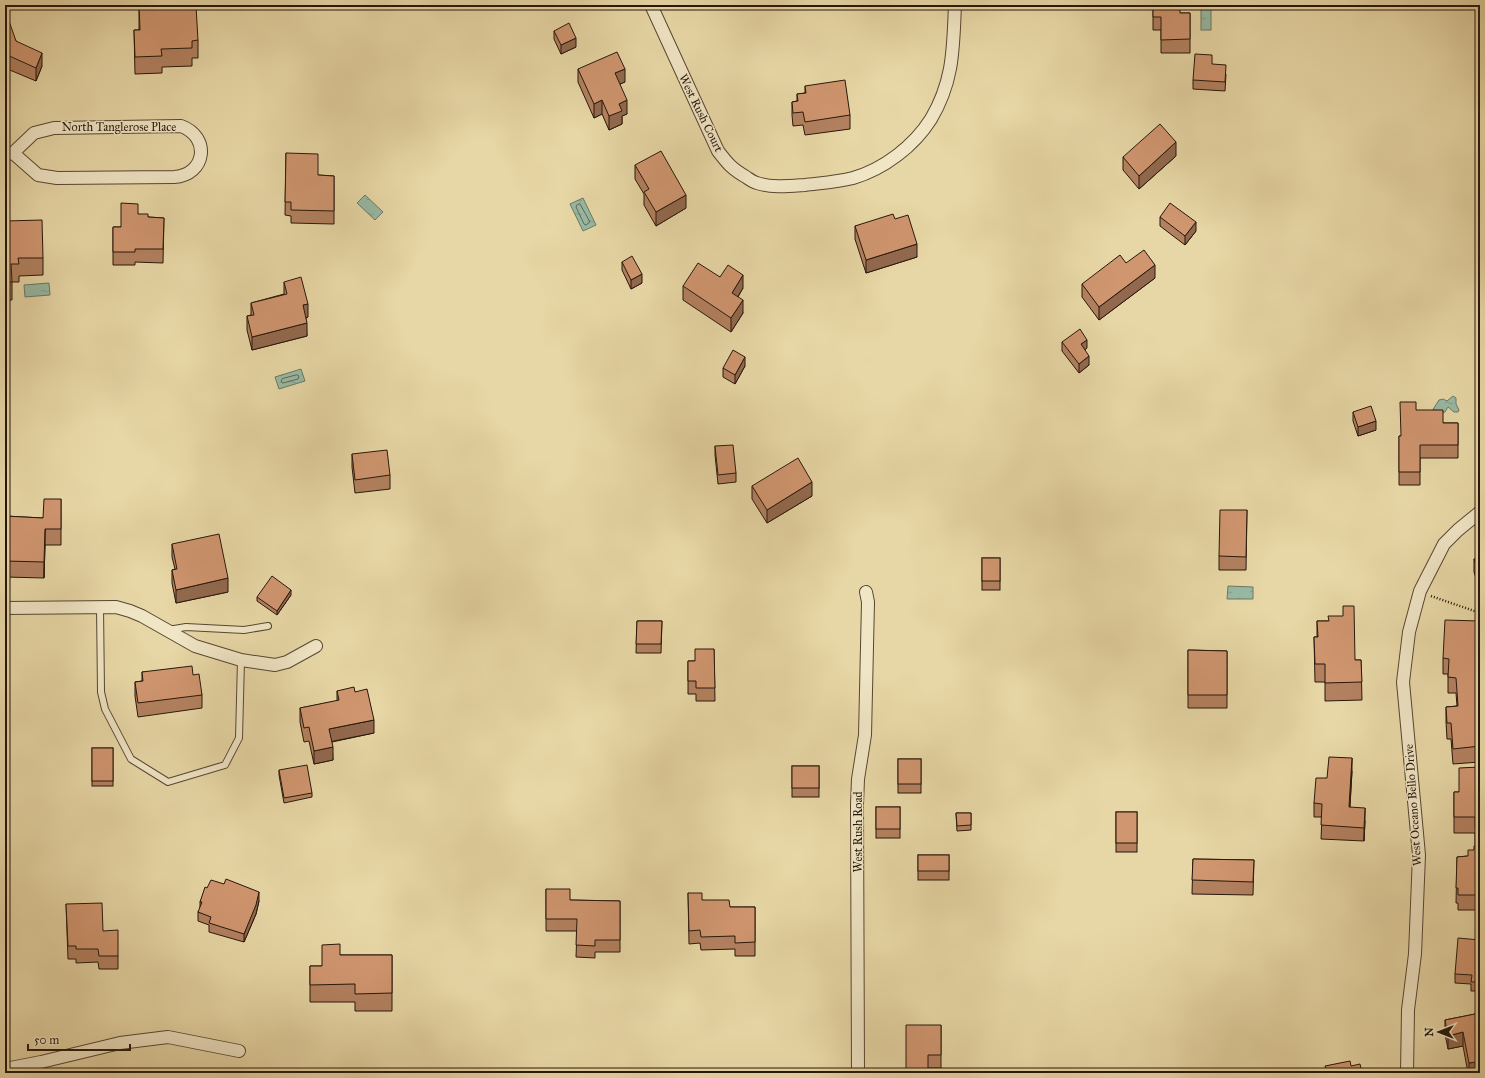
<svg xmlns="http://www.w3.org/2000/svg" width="1485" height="1078" viewBox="0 0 1485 1078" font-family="'IM FELL Great Primer',serif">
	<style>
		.water { fill: url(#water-ripples); stroke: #6a7967 }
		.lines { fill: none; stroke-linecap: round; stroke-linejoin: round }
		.shore { stroke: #5f6858; stroke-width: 1 }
		.lane-casing { stroke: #564732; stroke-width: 8 }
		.street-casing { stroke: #564732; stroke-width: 14 }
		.path { stroke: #26170b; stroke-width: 2.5; stroke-dasharray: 1 2; stroke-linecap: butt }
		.lane { stroke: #f0e5c5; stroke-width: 6 }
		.street { stroke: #f0e5c5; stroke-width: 12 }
		.wall { fill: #b38160; stroke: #26170b }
		.shaded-wall { fill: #92694e; stroke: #26170b }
		.building { fill: #d09670; stroke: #26170b }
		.labels { text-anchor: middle; stroke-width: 3; stroke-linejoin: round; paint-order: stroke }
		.street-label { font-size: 12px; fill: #26170b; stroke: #f0e5c5 }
	</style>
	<defs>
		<pattern id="water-ripples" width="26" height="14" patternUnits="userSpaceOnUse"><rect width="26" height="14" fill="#98baa4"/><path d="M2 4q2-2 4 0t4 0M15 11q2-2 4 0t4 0" fill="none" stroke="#839f8c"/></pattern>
	</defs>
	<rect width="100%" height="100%" fill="#e8d7a6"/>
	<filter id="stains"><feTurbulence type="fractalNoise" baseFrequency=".005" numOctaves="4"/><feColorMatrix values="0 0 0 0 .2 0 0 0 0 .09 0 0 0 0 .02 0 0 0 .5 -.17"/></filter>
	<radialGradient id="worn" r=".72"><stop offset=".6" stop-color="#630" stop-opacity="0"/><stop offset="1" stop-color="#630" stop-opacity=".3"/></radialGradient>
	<g class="water">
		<rect x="1201" y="5" width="10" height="25"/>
		<path d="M365,195l18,17 -8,8 -18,-17z"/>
		<path d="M583,198l13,27 -13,6 -13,-27z"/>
		<path d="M49,283l1,12 -25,2 -1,-12z"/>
		<path d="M301,369l4,12 -26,8 -4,-12z"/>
		<path d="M1453,396l3,2v6l3,6 -1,2h-4l-6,-5 -3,5 -4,1 -9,-2 7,-11 4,-1 4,2z"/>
		<path d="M1228,586l25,1v12h-26z"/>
	</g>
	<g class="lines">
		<g class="shore">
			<path d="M580,204l10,18 -4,3 -2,-1 -8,-17 1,-2z"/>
			<path d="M297,375l2,1 -1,3 -15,4 -2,-1 1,-3z"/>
		</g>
		<defs>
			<g id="lane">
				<path d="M100,607l1,85 4,17 26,50 37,23 57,-17 14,-27 2,-78"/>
				<path d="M168,630l18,-3 58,3 24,-4"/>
			</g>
			<g id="street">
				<path d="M651,5l67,146c10,13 13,17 28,26 3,2 7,5 11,6 14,5 33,3 48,2 16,-2 32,-3 48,-7 31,-9 61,-32 78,-59 23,-39 22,-71 24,-114"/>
				<path d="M5,154l8,-1 25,22 19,3 117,-1c32,-2 37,-40 7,-51l-127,2 -20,5 -21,20"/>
				<path d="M5,608l111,-1 14,4 12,5 53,30 46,14 34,5 12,-3 29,-16"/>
				<path d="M5,1069l36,-7 79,-19 48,-6 71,14"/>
				<path d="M858,1073l-1,-268 1,-26 7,-44 3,-133 -2,-10"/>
				<path d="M1407,1073l1,-63 7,-56 4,-99 -16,-173 6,-50 11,-41 24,-47 14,-14 22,-18"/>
			</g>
		</defs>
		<use href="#lane" class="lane-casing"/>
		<use href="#street" class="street-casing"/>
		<path class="path" d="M1431,596l49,17"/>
		<use href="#lane" class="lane"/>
		<use href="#street" class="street"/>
	</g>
	<g class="wall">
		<path d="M112,5h39v3l47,32v18h-6v8l-30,1v6l-27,1 -1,-44h5v-22h-27z"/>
		<path d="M1153,5l27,8h10v40h-29v-23h-8z"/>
		<path d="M5,22l11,19 26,25 -6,15 -31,-13z"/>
		<path d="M554,31l22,16 -15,7 -7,-15z"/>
		<path d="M1212,64l14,10 -1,17 -32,-2v-9z"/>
		<path d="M578,69l47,13 -5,2 7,30 -5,2v8l-13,6 -7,-16 -8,4 -16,-36z"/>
		<path d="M805,86l45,29v14l-45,6 -2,-10 -10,1 -1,-11v-13l5,-1v-7l8,-1z"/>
		<path d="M286,153l32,22 16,1v48l-43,-1v-7l-6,-1z"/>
		<path d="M1176,156l-37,33 -16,-19v-13z"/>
		<path d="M635,165l51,43 -30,18 -12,-21v-11l-9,-15z"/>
		<path d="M138,214l10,3 16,1 -1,45 -28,-1v3h-22v-38h8z"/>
		<path d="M1160,217l36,14 -11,14 -25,-19z"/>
		<path d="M895,219l22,38 -51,16 -11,-34v-13z"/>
		<path d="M5,221l38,37v17l-24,1v6h-7v18h-7z"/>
		<path d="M622,262l20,21 -11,6 -9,-19z"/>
		<path d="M1126,263l29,15 -56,42 -17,-23v-13z"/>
		<path d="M720,277l23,11 -5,9 5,16 -12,19 -48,-32v-14z"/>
		<path d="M284,282l24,35 -2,1 1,18 -55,14 -5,-20v-14l4,-1v-12l33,-9z"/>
		<path d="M1062,342l25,6 -2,2 4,15 -10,8 -17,-22z"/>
		<path d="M745,366l-10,18 -12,-7v-9z"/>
		<path d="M1416,410l27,13h15v35h-38v27h-21v-49h2z"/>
		<path d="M1353,412l23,18 -18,6 -5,-15z"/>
		<path d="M715,446l21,27v9l-18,2 -3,-29z"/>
		<path d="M352,454l38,21v14l-35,4 -3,-26z"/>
		<path d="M752,486l60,10 -45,27 -15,-24z"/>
		<path d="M61,499v46h-16l-1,33 -39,-1v-61l38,2z"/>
		<path d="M1247,510l-1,60h-27v-14z"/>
		<path d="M172,544l56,48 -52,11 -4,-20v-13l3,-1 -3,-12z"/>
		<path d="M1480,557v34l-6,-19v-13z"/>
		<rect x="982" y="558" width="18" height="32"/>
		<path d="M291,595l-14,20 -20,-14v-4z"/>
		<path d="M637,621h25l-1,32h-25z"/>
		<path d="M1317,621h11l27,39h6l1,40 -37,1v-19h-10l-1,-45h3z"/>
		<path d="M1480,621v141l-27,2 -2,-25h-4l-1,-17v-15l11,-1 -1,-13h-8v-19h-5v-16z"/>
		<path d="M714,649l1,52h-19v-7h-8v-33h7z"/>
		<path d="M1188,650l39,1v57h-39z"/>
		<path d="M142,672l51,3 9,20v13l-64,9 -3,-21v-14l7,-1z"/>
		<path d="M337,691l18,1 19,41 -42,9 1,18 -19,4 -5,-23 -5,1 -4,-20v-14l37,-7z"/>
		<rect x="92" y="748" width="21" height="38"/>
		<rect x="898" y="759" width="23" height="34"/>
		<rect x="792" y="766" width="27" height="31"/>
		<path d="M1480,767v143h-22v-7h-2l1,-46 11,-1 6,-6 1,-4v-13h-21v-41h5z"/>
		<path d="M279,770l33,23v4l-28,6 -5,-28z"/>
		<path d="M1352,771l-2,36 15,14 -1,20 -43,-2 1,-22h-8v-14l13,-25z"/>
		<rect x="876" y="807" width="24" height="31"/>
		<rect x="1116" y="812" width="21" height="40"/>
		<path d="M956,813h15v17l-14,1z"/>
		<rect x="918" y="855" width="31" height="25"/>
		<path d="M1193,859l61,1 -1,35 -61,-1z"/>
		<path d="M207,888l52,13 -3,13 -12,28 -35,-10v-7l-11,-4v-9l2,-3v-7z"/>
		<path d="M546,889l24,11 50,1v51h-25v6l-19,-1 1,-26h-31z"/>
		<path d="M688,893l14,7 28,7h25v49h-20v-7l-34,1 -1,-7 -11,1z"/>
		<path d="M66,904l37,27 15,25v13h-19l-1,-7 -22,1v-4h-8z"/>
		<path d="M1480,940v51h-9v-7l-16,-1v-9z"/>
		<path d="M340,955h52v56h-37v-9h-45v-36h12z"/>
		<path d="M1480,1013v60h-12l-5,-27 -15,3 -3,-15v-14z"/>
		<path d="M941,1025v43h-13l-22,5z"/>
	</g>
	<g class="shaded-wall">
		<path d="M576,38v9l-15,7v-9z"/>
		<path d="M42,53v13l-6,15v-13z"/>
		<path d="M625,69v13l-10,4v-13z"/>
		<path d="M602,100v14l-8,4v-14z"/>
		<path d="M627,100v14l-5,2v8l-13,6v-14l10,-12z"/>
		<path d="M1176,142v14l-37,33v-13z"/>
		<path d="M686,195v13l-30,18v-14z"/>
		<path d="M1196,222v9l-11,14v-9z"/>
		<path d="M917,244v13l-51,16v-13z"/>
		<path d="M1155,265v13l-56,42v-13z"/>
		<path d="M642,274v9l-11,6v-9z"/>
		<path d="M743,275v13l-11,18v-13z"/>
		<path d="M743,300v13l-12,19v-14z"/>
		<path d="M308,304v13l-5,2v-14z"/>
		<path d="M307,323v13l-55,14v-13z"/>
		<path d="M1087,340v8l-6,5v-9z"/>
		<path d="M1089,356v9l-10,8v-9z"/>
		<path d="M745,357v9l-10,18v-9z"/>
		<path d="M1376,421v9l-18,6v-9z"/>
		<path d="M812,482v14l-45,27v-13z"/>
		<path d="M45,529v16l-1,33v-16z"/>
		<path d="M228,578v14l-52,11v-13z"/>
		<path d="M291,590v5l-14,20v-4z"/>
		<path d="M374,720v13l-45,9v-13z"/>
		<path d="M333,747v13l-19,4v-13z"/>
		<path d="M1352,758v13l-3,49v-13z"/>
		<path d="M1365,808v13l-1,20v-13z"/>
		<path d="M259,892v9l-3,13 -12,28v-8z"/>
		<path d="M1463,1032v14l-15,3v-13z"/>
		<path d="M1476,1062v11h-7v-10z"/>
		<path d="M1480,1063v10h-3v-9z"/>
	</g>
	<g class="building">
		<path d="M139,5h12v3l45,-2 2,34 -6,1v7l-31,1 1,7 -27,1 -1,-27h6z"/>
		<path d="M1153,5h27v8h10v26l-29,1v-23h-8z"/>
		<path d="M9,21l7,20 26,12 -6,15 -31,-14v-32z"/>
		<path d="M569,23l7,15 -15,7 -7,-14z"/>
		<path d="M617,52l8,17 -10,4 12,27 -8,4 3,7 -13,5 -7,-16 -8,4 -16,-35z"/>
		<path d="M1195,54l17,1v9l14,1 -1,17 -32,-2z"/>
		<path d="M845,80l5,35 -45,7 -2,-10 -10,1 -1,-11 6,-1 -1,-7 9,-1 -1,-7z"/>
		<path d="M1160,124l16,18 -37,34 -16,-19z"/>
		<path d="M661,151l25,44 -30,17 -12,-20 5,-3 -14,-24z"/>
		<path d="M286,153l32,1v21l16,1v35l-43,-1v-8h-6z"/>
		<path d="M121,203l17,1v10h10v3l16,1 -1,31h-28v3h-22v-25h8z"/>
		<path d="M1170,203l26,19 -11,14 -25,-19z"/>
		<path d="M893,214l2,5 13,-4 9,29 -51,16 -11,-34z"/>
		<path d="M42,220l1,38h-25l1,6h-8l1,18h-7v-61z"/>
		<path d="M1144,250l11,15 -56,42 -17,-23 38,-29 6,8z"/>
		<path d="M632,256l10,18 -11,6 -9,-18z"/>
		<path d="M698,263l22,14 8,-12 15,10 -11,18 11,7 -12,18 -48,-32z"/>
		<path d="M301,277l7,27 -5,1 4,18 -55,14 -5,-21 7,-1 -3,-12 36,-9 -3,-12z"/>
		<path d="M1080,329l7,11 -6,4 8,12 -10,8 -17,-22z"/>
		<path d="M733,350l12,7 -10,18 -12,-7z"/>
		<path d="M1400,402h16v8h27v13h15v22h-38v27h-21v-36h2z"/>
		<path d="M1371,406l5,15 -18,6 -5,-15z"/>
		<path d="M733,445l3,28 -18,2 -3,-29z"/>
		<path d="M387,450l3,25 -35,5 -3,-26z"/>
		<path d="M798,458l14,24 -45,28 -15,-24z"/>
		<path d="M44,499h17v30h-16l-1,33 -39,-1v-45l38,2z"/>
		<path d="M1220,510h27l-1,47 -27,-1z"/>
		<path d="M219,534l9,44 -52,12 -4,-20 5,-1 -5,-25z"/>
		<path d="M1480,557v21l-6,-19z"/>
		<rect x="982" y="558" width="18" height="23"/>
		<path d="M272,576l19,14 -14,21 -20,-14z"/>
		<path d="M1343,606h11l1,54h6l1,22 -37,1v-19h-10l-1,-27h4l-1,-16h12l-1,-5h15z"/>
		<path d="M1445,620l35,1v58h-2l2,20v47l-27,3 -2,-26h-4l-1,-16 12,-1 -2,-28 -8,-1 1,-18 -6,-1z"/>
		<path d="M637,621h25l-1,23h-25z"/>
		<path d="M695,649h19l1,39h-19v-7h-8v-20h7z"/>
		<path d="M1188,650l39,1v44h-39z"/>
		<path d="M192,666l1,9 6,-1 3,21 -64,8 -3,-21 8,-1 -1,-9z"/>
		<path d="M354,687l1,5 12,-3 7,31 -45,9 4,18 -19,4 -5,-24 -5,1 -4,-20 39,-8 -2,-9z"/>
		<rect x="92" y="748" width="21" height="33"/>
		<path d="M1329,757l23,1 -3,49 16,1 -1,20 -43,-3 1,-21 -8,-1 2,-25h11z"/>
		<rect x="898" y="759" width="23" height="25"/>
		<path d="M307,765l5,28 -28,5 -5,-28z"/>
		<rect x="792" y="766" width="27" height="22"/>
		<path d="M1480,767v128h-22v-7h-2l1,-31 11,-1v-6h6v-4h2l-1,-29h-21v-25h5v-24z"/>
		<rect x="876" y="807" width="24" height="22"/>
		<rect x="1116" y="812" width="21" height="31"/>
		<path d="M956,813h15v12l-14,1z"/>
		<rect x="918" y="855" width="31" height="16"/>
		<path d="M1193,859l61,1 -1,22 -61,-2z"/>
		<path d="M226,879l33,13 -3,13 -12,29 -35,-11 2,-6 -13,-5 4,-10h-2l5,-15 2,1 4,-8 13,4z"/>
		<path d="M546,889h24v11l50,1v39h-25v6l-19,-1 1,-26h-31z"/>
		<path d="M688,893h14v7h27l1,7h25v35l-20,1v-7l-34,1 -1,-7 -11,1z"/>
		<path d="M102,903l1,28 15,-1v26h-19l-1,-7h-22v-3h-8l-2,-42z"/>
		<path d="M1458,938l22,2v42h-9l1,-7 -17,-1z"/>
		<path d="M340,944v11h52v38l-37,1v-10l-45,1v-19h12v-21z"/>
		<path d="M1480,1013v50l-3,1 -1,-2 -7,1 -6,-31 -15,4 -3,-16z"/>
		<path d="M906,1025h35v30h-13v18h-22z"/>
		<path d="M1350,1061l1,5 9,-2 2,9h-35l-2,-7z"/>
	</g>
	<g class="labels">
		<g class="street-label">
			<text transform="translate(701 113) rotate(64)" y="4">West Rush Court</text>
			<text x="119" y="131">North Tanglerose Place</text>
			<text transform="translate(1413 805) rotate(-94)" y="4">West Oceano Bello Drive</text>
			<text transform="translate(858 832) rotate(-90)" y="4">West Rush Road</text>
		</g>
	</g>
	<rect width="1485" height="1078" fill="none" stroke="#e8d7a6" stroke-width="20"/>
	<rect x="6" y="6" width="1473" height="1066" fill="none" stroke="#26170b" stroke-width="2"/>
	<rect x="10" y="10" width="1465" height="1058" fill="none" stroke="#26170b"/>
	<g transform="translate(1439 1032) rotate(270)" stroke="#f0e5c5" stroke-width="3" paint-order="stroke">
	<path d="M0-3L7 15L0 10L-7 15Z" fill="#26170b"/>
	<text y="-6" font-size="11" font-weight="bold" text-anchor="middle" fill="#26170b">N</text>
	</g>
	<path d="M28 1044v6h102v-6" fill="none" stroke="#26170b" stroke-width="2"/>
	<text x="34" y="1044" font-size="12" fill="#26170b" stroke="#f0e5c5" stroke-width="3" paint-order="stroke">50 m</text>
	<rect width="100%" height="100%" filter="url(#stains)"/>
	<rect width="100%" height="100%" fill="url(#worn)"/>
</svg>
